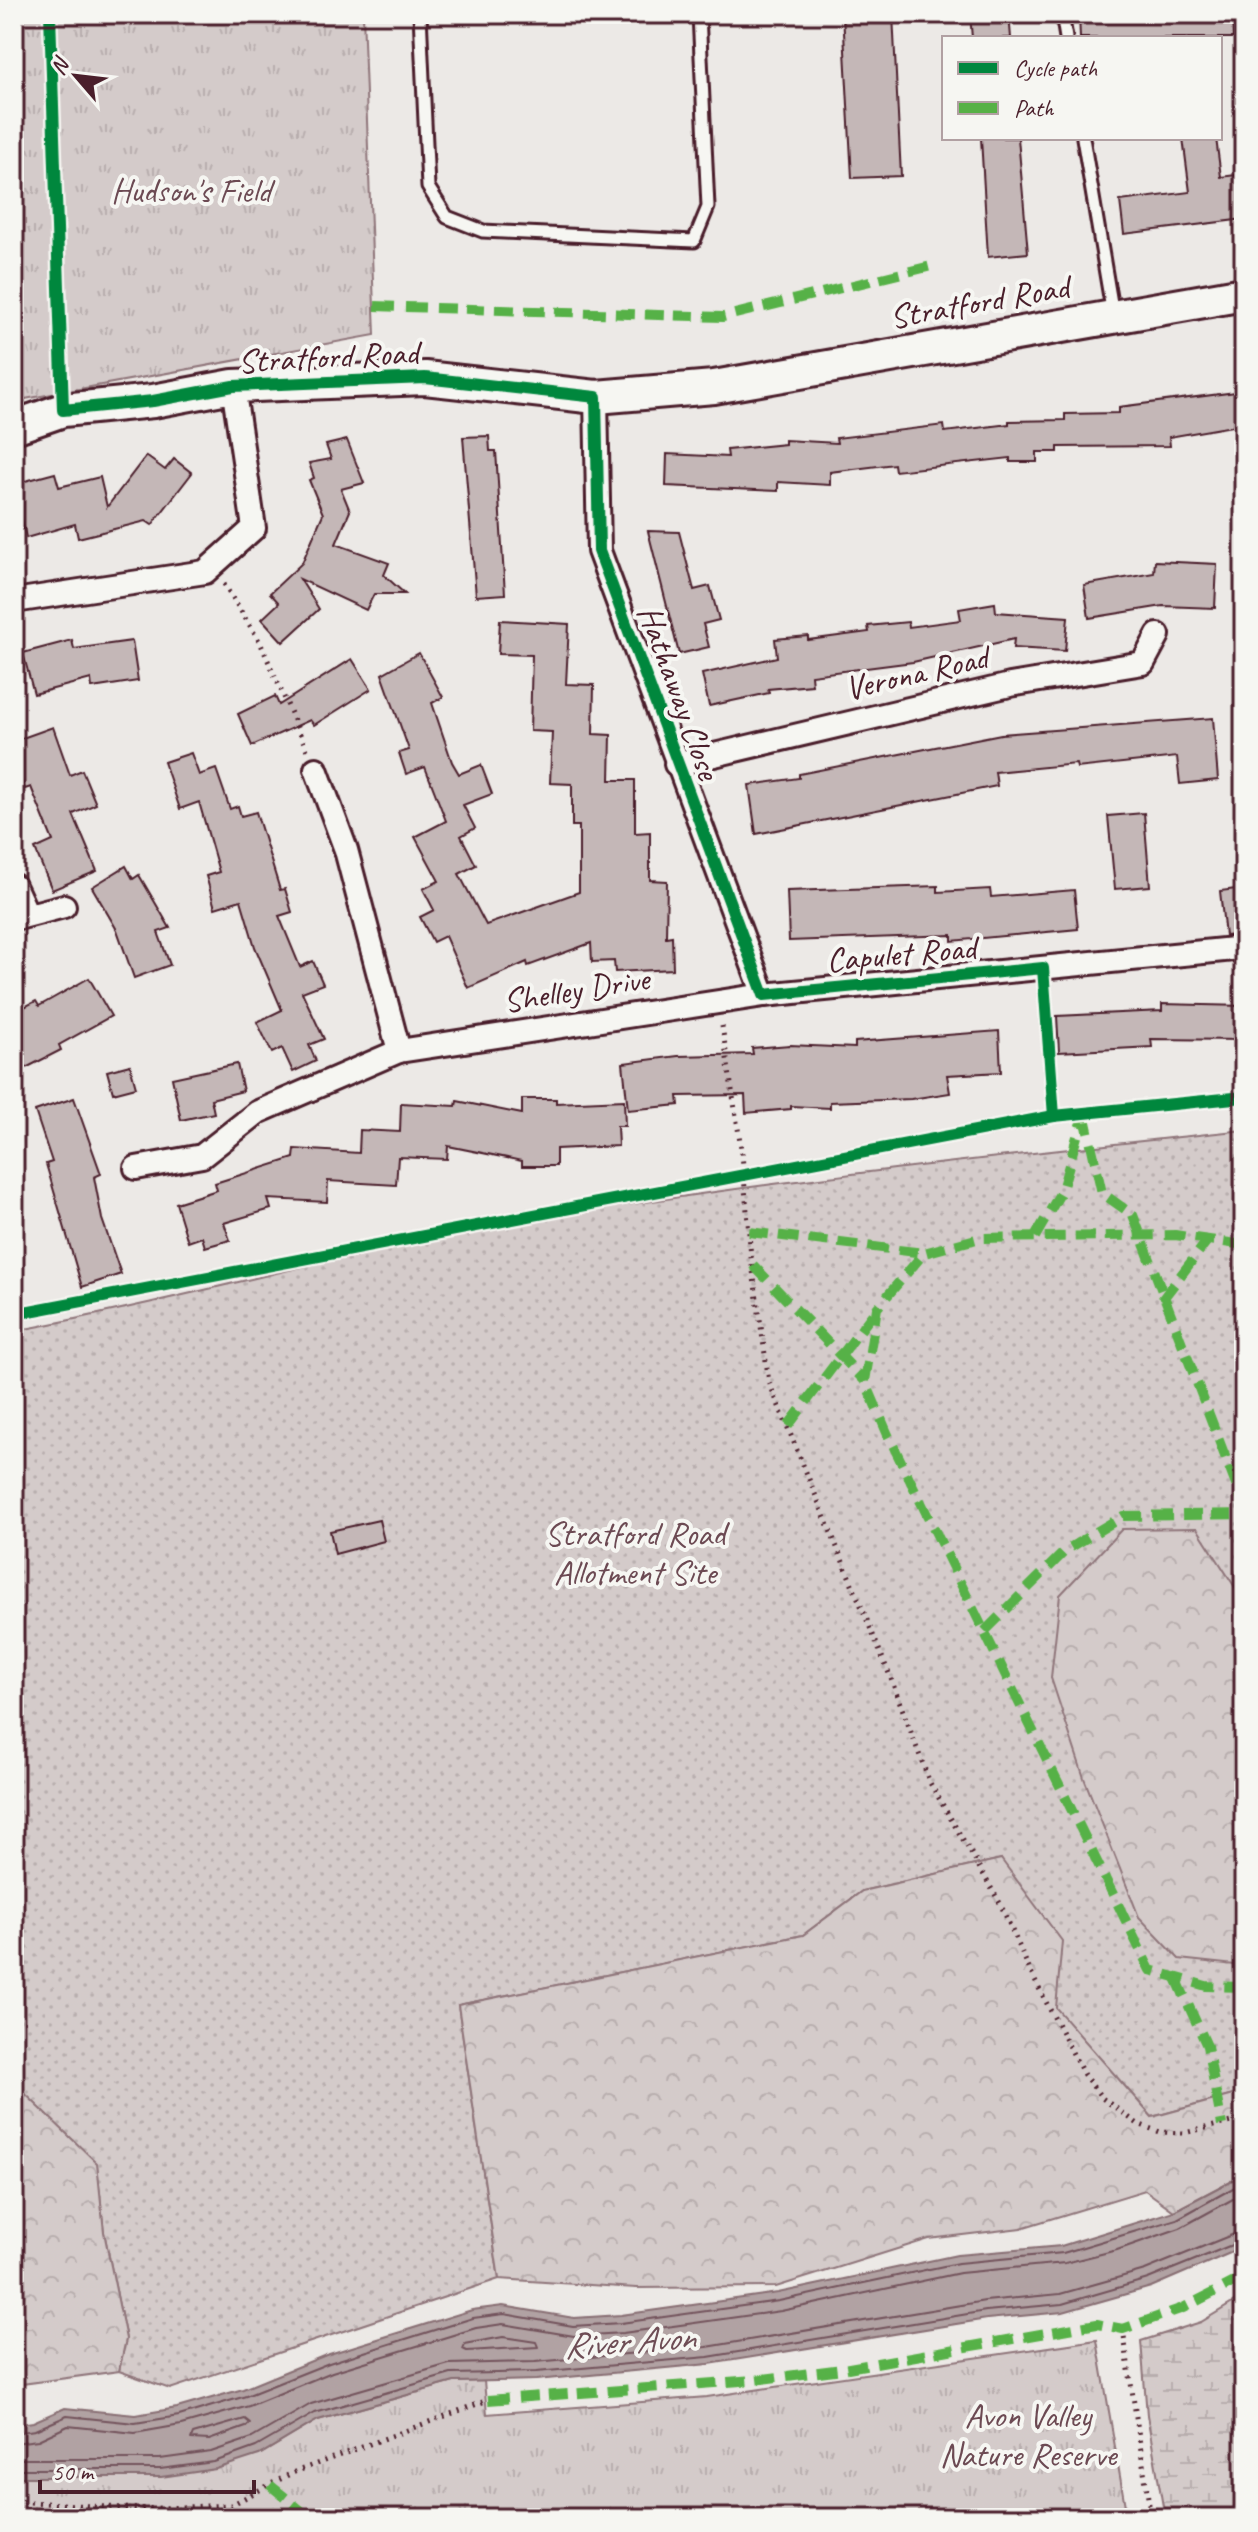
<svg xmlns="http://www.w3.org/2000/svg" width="1258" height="2532" viewBox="0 0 1258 2532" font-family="Caveat,sans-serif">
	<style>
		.grass { fill: url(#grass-dots); stroke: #8f757a; stroke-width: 2 }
		.forest { fill: url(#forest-crowns); stroke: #8f757a; stroke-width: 2 }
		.wetland { fill: url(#wetland-marsh); stroke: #8f757a; stroke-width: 2 }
		.park { fill: url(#park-tufts); stroke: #8f757a; stroke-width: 2 }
		.water { fill: #b1a2a3; stroke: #886e73; stroke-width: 2 }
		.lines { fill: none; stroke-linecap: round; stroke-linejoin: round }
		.shore { stroke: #73535b; stroke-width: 2 }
		.building { fill: #c4b7b7; stroke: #4a1f2b; stroke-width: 2 }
		.lane-casing { stroke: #4a1f2b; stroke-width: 17 }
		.street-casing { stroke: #4a1f2b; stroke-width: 28 }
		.secondary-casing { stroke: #4a1f2b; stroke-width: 38 }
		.path { stroke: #4a1f2b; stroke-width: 5; stroke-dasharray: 2 6; stroke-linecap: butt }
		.lane { stroke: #f6f6f2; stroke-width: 11 }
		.street { stroke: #f6f6f2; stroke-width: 22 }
		.secondary { stroke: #f6f6f2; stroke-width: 32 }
		.quiet { stroke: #57b146; stroke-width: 10; stroke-dasharray: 20 10; stroke-linecap: butt }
		.cycleway-casing { stroke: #f6f6f2; stroke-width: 17 }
		.cycleway { stroke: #00873e; stroke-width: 12 }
		.labels { text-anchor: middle; stroke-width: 8; stroke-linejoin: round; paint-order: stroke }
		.park-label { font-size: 34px; fill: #6c4a53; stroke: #f6f6f2 }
		.street-label { font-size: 34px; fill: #4a1f2b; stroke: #f6f6f2 }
		.water-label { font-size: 36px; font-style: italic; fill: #6e4d55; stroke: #f6f6f2 }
	</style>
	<defs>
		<pattern id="grass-dots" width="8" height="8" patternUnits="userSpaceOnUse" patternTransform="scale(2)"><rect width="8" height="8" fill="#d4cbca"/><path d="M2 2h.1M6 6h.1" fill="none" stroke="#b8aeae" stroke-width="1.8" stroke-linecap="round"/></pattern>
		<pattern id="forest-crowns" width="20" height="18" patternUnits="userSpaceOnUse" patternTransform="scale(2)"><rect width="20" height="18" fill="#d4cbca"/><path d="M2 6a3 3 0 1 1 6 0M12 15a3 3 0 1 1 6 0" fill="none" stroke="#b8aeae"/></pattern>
		<pattern id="wetland-marsh" width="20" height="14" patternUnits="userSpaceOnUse" patternTransform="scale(2)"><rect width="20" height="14" fill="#d4cbca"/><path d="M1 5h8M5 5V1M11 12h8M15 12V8" fill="none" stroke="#b8aeae"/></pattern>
		<pattern id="park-tufts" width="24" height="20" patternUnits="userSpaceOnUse" patternTransform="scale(2)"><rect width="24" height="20" fill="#d4cbca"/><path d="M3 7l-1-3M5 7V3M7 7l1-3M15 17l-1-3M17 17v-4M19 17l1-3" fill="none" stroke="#b8aeae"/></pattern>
	</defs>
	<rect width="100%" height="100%" fill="#ece9e6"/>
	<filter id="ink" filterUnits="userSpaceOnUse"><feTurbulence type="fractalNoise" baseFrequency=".0125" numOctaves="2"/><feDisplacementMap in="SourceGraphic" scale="16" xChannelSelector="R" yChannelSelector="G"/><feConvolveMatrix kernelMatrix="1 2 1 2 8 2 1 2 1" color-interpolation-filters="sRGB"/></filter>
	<g filter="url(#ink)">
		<path class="grass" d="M1244,1130v962l-92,25 -97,-109 -54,-149 -139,32 -59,44 -345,70 41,274 -329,110 -51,-18 7,-32 -22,-107 -7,-68 -83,-81v-752c128,-23 252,-58 379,-84 280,-58 567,-86 851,-117z"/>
		<g class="forest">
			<path d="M1197,1528l43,67 4,15v356l-65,-7 -40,-42 -55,-139 -33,-100 9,-83 62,-66z"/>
			<path d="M1001,1859l61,82 -6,67 96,109 92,-25v82l-70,37 -29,-21 -124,38 -92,11 -153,48 -140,1 -137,-9 -41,-274 345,-70 59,-44z"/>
			<path d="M14,2083l83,80 7,69 22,107 -7,32 -105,14z"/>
		</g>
		<path class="wetland" d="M1244,2296v222h-79l-18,-103 -6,-74 60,-19z"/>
		<g class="park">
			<path d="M14,14h349l12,321 -361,66z"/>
			<path d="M1097,2340l30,178h-1113v-41h40l205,-22 59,-35 136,-38 30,-1 3,33 220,-17z"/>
		</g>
		<path class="water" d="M1244,2174v73l-93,40 -88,25 -76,7 -278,45 -173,16 -82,2 -136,38 -59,35 -43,14 -55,8h-147v-52l19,-3 32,-14 70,7 42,-7 66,-19 83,-34 146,-45 31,-4 71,12 47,-3 157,-22 179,-38 104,-9 113,-35z"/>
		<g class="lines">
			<g class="shore">
				<path d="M503,2337l33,5 2,5 -71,4 -4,-2 2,-5z"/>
				<path d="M245,2419l5,4 -4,4 -37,13 -18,-1 2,-5z"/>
				<path d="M14,2433l21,-3 32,-14 68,7 44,-7 67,-20 83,-33 144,-45 31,-4 69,12 48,-3 158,-22 179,-38 105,-10 114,-34 67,-37"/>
				<path d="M14,2443l24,-3 30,-14 67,7 46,-8 68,-19 83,-34 144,-44 27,-4 71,12 49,-3 158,-22 179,-38 105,-10 52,-13 63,-22 64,-35"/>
				<path d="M14,2459h146l51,-7 41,-14 59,-34 138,-40 86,-2 172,-15 278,-46 75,-7 85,-24 99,-40"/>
				<path d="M14,2469h146l54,-7 42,-15 59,-34 136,-39 85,-2 172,-15 278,-46 76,-7 86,-25 96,-39"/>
			</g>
		</g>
		<g class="building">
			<path d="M843,14h50l8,162 -49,2z"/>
			<path d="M970,14h39l2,24h-39z"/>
			<path d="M1079,14h153l1,24h-153z"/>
			<path d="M981,138h37l10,115 -40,4z"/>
			<path d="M1183,138h33l5,39 23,-3v45l-120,15 -4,-33 70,-9z"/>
			<path d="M1244,391v33l-75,13 1,9 -112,1v5h-21v10h-27v-4l-115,13 -1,-7 -64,8v13l-52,-3v9l-112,-5 1,-32 61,3 -1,-7 58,-6v-4l52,3 -1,-5 108,-13 1,7 64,-8v-3l56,-1v-6l54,-1v-6z"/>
			<path d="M489,436l1,15h6l9,143 -29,2 -13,-159z"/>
			<path d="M347,440l17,43 -23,6 9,22 -14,33 53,19 -5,12 21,19h-31l-8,16 -66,-31 19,30 -36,33 -21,-23 17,-16 -9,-10 32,-30 21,-49 -14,-34 5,-2 -5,-15 22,-4 -5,-14z"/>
			<path d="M146,456l19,14 9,-11 18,14 -40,52 -6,-4 -68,17 -3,-14 -49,14 -12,-54 41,-11 4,14 41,-10 7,30z"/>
			<path d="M648,531l31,1 15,58 16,-4 9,34 -16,4 6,23 -30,7z"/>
			<path d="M1155,561l62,3 -2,44 -52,-2 -74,12 -5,-33 70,-12z"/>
			<path d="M995,603l1,9 72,5 -3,34 -52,-3 1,-9 -101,23 -102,13 1,10 -44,4 1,4 -60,13 -7,-32 75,-17 -2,-18 33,-3v4l61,-8 -1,-6 40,-4 1,5 52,-7 -2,-11z"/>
			<path d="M500,620l69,4 -3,60 28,1 -1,49 18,1 -1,45h25v53l15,-1v48l17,1 -1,56 6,-1 1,33 -58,3 -1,-11 -22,1 -1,-19 -63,23 -1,-4 -59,26 -23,-52 -12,6 -13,-25 14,-7 -11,-21 16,-8 -24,-44 31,-16 -21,-54 -19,7 -7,-21 10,-3 -27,-76 37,-21 24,44 -11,6 20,59 7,12 22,-9 11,29 -29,11 12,23 -14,8 15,29 -17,9 27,51 93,-33v-66h-7v-42l-22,-1 2,-51 -22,-1 2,-76 -34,-1z"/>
			<path d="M72,640l2,9 58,-8 6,40 -46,7 -1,-9 -57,15 -11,-41z"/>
			<path d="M352,659l19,30 -57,36 -4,-5 -58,26 -14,-32 37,-18 4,9z"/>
			<path d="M1213,718l5,62 -38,4 -3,-27 -100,11 -1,-4 -81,8 2,14 -241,48 -7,-49 50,-7v-4l202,-40z"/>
			<path d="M53,727l17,48 12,-5 14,34 -23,10 24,57 -45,19 -17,-41 18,-8 -22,-54 -6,2 -11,-29v-19z"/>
			<path d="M191,753l8,22 17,-6 14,40 8,-3 3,10 15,-4 24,78 5,-1 7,23 -13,4 21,51 13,-6 10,23 -21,8 22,47 -15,6 7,16 -23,11 -11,-24 -10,5 -15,-31 25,-12 -27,-63 -14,-47 -26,8 -9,-32 13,-4 -20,-70 -19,7 -16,-47z"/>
			<path d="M1144,813l6,73 -35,3 -7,-73z"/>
			<path d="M126,866l7,13 6,-4 31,53 -12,4 12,33 -36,13 -17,-48 -25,-43z"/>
			<path d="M938,886v6l52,-3 1,8 83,-7 4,39 -126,12v-6l-163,6 -2,-50z"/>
			<path d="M1244,888v46l-19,2 -5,-45z"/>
			<path d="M89,978l22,38 -52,29 2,5 -47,24v-62l22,-11 3,5z"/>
			<path d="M1162,1004l82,2v34l-93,-1 1,8 -93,5 -2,-36 105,-5z"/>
			<path d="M999,1031l2,41 -54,3 3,18 -39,6 -81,3v6l-39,-2v3l-45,4 -1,-18 -67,1 1,9 -51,5 -5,-47 55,-7 75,-2 -1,-6 38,-3 65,3v-6z"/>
			<path d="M237,1064l6,27 -32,8 3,14 -33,7 -9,-42z"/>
			<path d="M130,1065l6,22 -23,6 -6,-22z"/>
			<path d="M74,1098l27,76 -7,3 8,42 19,55 -39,13 -36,-123 6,-2 -17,-51z"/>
			<path d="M522,1099h34v4l68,-3 1,26h-8l1,20 -62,3v17h-34v-5l-74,-15 -1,13 -49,-2 -2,28 -68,-4 -1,21 -59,-3 3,10 -47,14 6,17 -25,7 -3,-10 -14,5 -12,-39 41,-13 -2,-7 79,-25 1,-9 64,4 1,-23 40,2 1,-29 55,3 1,-5 65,13z"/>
			<path d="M379,1520l5,21 -49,13 -5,-23z"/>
		</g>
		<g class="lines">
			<defs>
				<g id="lane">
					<path d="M420,14l8,173 19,30 36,14 211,10 14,-34 -9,-193"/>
					<path d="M1062,14l4,24"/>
					<path d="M1083,138l30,177"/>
				</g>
				<g id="street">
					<path d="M596,397l3,154 165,444"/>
					<path d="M14,601l191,-29 49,-44 -21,-142"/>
					<path d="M676,764l334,-79 133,-22 15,-28"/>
					<path d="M316,769l30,81 53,201"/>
					<path d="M14,886l13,28"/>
					<path d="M14,919l50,-13"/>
					<path d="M136,1168l66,-12 56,-44 141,-61 365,-56 480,-47"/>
				</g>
				<path id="secondary" d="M14,427l49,-17 90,-9 80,-15 192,-8 171,19 118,-10 530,-93"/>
			</defs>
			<use href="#lane" class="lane-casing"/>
			<use href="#street" class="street-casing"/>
			<use href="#secondary" class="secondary-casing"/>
			<g class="path">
				<path d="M224,584l36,58 47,108"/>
				<path d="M722,1026l20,128 9,103 18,125 121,294 40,107 70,120 31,70 53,102 18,23 36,26 22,8 24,1 60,-14"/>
				<path d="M1123,2329l28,189"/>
				<path d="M14,2501l124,8 93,-4 61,-32 196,-73"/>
			</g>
			<use href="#lane" class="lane"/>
			<use href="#street" class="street"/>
			<use href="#secondary" class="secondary"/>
			<g class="quiet">
				<path d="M375,306l348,11 208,-51"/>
				<path d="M1084,1113l18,80 31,22 111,291"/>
				<path d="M749,1232l175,21"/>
				<path d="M1035,1237l27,-47 21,-75"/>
				<path d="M1244,1245l-69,-10 -195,3 -56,15 -47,55 -12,73 23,54 262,535 56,16 38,1"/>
				<path d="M753,1265l112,116"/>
				<path d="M1162,1300l45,-59"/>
				<path d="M788,1426l87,-115"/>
				<path d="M985,1631l81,-81 57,-34 121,-2"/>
				<path d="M1176,1978l31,68 15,79"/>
				<path d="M488,2400l266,-20 89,-11 254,-45 26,5 60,-21 61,-31"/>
				<path d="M270,2485l40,33"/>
			</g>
			<defs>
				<g id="cycleway">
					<path d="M50,14l13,396 90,-9 80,-15 192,-8 171,19 3,154 165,444 279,-27 11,148"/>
					<path d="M14,1314l1040,-198 190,-19"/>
				</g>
			</defs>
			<use href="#cycleway" class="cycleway-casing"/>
			<use href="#cycleway" class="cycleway"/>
		</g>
	</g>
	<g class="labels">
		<g class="park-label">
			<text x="191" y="202">Hudson's Field</text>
			<text x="635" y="1545">Stratford Road<tspan x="635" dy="39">Allotment Site</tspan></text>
			<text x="1028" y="2427">Avon Valley<tspan x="1028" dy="39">Nature Reserve</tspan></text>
		</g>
		<g class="street-label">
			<text transform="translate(979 301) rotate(-10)" y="12">Stratford Road</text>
			<text transform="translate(328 356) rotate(-3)" y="12">Stratford Road</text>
			<text transform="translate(916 672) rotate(-13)" y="12">Verona Road</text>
			<text transform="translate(680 692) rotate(70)" y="12">Hathaway Close</text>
			<text transform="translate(901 953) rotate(-5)" y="12">Capulet Road</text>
			<text transform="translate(576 989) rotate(-9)" y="12">Shelley Drive</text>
		</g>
		<g class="water-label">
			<text transform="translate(629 2340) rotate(-4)" y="13">River Avon</text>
		</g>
	</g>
	<rect width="1258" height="2532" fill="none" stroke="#f6f6f2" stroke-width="48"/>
	<rect x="24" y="24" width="1210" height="2484" fill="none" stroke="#4a1f2b" stroke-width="3" filter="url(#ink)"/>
	<rect x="942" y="36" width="280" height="104" fill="#f6f6f2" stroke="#b1a0a2" stroke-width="2"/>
	<rect x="958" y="62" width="40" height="12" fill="#00873e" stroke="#b1a0a2" stroke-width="2"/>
	<text x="1014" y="76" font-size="24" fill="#4a1f2b">Cycle path</text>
	<rect x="958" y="102" width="40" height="12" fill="#57b146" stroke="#b1a0a2" stroke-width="2"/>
	<text x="1014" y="116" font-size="24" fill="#4a1f2b">Path</text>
	<g transform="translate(76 76) rotate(298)" stroke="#f6f6f2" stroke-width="6" paint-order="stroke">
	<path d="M0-6L14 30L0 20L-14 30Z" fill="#4a1f2b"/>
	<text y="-12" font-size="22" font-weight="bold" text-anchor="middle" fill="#4a1f2b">N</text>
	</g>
	<path d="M40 2480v12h214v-12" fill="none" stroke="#4a1f2b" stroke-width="4"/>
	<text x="52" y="2480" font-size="24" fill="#4a1f2b" stroke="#f6f6f2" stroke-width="6" paint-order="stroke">50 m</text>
</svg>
